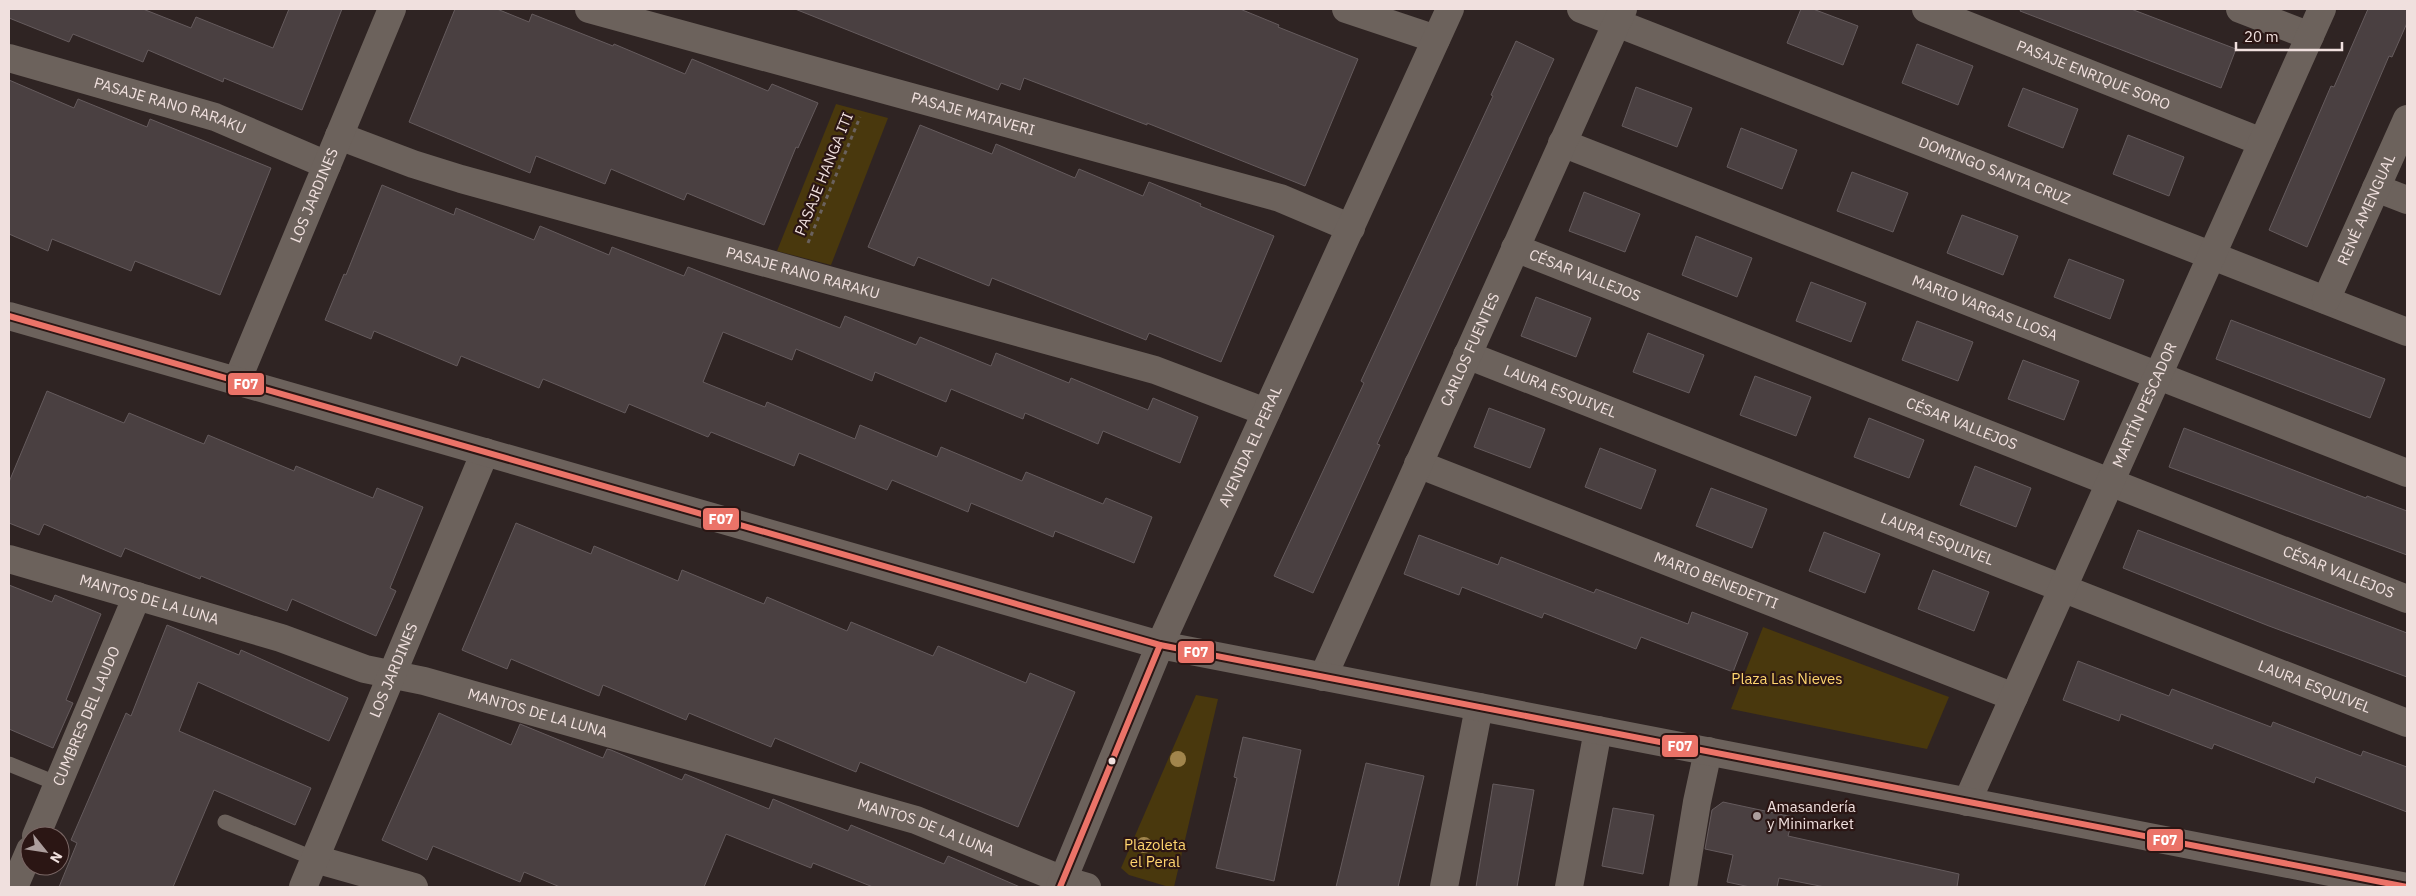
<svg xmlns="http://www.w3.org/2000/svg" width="2416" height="896" viewBox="0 0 2416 896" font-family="'IBM Plex Sans',sans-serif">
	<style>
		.green { fill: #49380d }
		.building { fill: #4a4041; stroke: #655b5d }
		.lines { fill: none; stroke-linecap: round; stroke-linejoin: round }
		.path { stroke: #6a615d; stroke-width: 3; stroke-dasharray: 4 4; stroke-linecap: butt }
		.service { stroke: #6c625c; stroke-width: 15 }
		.minor { stroke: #6c625c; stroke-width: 28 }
		.tertiary { stroke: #6c625c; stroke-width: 28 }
		.bus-1-casing { stroke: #2b1614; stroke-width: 10 }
		.bus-1 { stroke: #eb7368; stroke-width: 6 }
		.tree { fill: #a1854c }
		.bus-dot { fill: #f0e0de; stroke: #2b1614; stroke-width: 2 }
		.poi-dot { fill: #ac9e9d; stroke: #2b1614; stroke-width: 2 }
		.labels { text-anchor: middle; stroke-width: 4.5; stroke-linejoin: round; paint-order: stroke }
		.street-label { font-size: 15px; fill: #f0e0de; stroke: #2b1614 }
		.park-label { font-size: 15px; fill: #ffd56e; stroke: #2b1614 }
		.poi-label { font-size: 15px; fill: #f0e0de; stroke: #2b1614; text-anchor: start }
		.line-badge { stroke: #2b1614; stroke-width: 2 }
		.badge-label { font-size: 14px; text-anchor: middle; font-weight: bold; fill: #fff }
	</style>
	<rect width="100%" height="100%" fill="#2f2423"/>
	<g class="green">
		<path d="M836,104l52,14 -57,147 -54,-14z"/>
		<path d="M1763,627l186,70 -22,52 -196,-40z"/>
		<path d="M1196,695l22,4 -44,188h-5l-40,-12 -8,-7z"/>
	</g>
	<g class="building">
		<path d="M9,9h134l48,19 5,-11 77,31 16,-39h53l-40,101 -78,-32 -1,4 -75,-32 -5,12 -70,-28 -4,8 -60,-24z"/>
		<path d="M455,9h42l32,13 3,-8 81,32 1,-2 71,30 7,-15 76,32 4,-7 46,19 -20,45 -2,-1 -32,78 -77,-32 -3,7 -73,-31 -6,15 -69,-28 -6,17 -121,-51z"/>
		<path d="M795,9h445l39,16 -1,2 80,32 -53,127 -158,-63v2l-123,-47 -4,12 -19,-7 -3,7z"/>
		<path d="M1801,9h12l45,17 -15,39 -56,-22z"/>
		<path d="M2021,9h110l105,40 -15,39 -201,-77z"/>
		<path d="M2368,9h39v14l-15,34 -3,-1 -82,191 -38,-17 62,-144 3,1z"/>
		<path d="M1516,41l38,18 -177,385 3,1 -67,148 -39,-17 90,-193 -3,-2 132,-285 -2,-1z"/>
		<path d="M1917,44l56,22 -15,39 -56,-22z"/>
		<path d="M9,80l65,28 4,-9 69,28 3,-8 121,49 -51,127 -85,-34 -4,10 -79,-32 -4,12 -39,-17z"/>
		<path d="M1636,87l56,21 -15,39 -55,-21z"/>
		<path d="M2023,88l55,21 -15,39 -55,-22z"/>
		<path d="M920,125l72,29 4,-10 79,34 4,-9 64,27 6,-14 52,22 -1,2 74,30 -53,126 -72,-29 -3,7 -154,-62 -3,8 -71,-29 -4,9 -46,-19z"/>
		<path d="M1741,128l56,22 -15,39 -55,-22z"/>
		<path d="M2128,135l56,22 -15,39 -56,-22z"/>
		<path d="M1852,172l56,21 -15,39 -56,-21z"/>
		<path d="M382,185l72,30 2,-7 78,32 6,-14 69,29 3,-8 72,29 4,-9 152,61 5,-12 71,29 4,-8 71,29 5,-13 73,30 2,-5 77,32 5,-12 45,19 -18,46 -77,-32 -5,13 -73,-31 -2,6 -72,-30 -5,13 -71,-30 -3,9 -76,-32 -4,11 -69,-28 -20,50 62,25 2,-5 88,37 5,-14 77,32 4,-10 81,34 4,-9 77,32 3,-6 46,19 -18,46 -79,-32 -2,6 -82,-34 -3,9 -76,-32 -5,10 -88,-37 -5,13 -83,-34 -3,5 -79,-33 -4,9 -82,-34 -4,9 -78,-32 -4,10 -83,-35 -3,8 -46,-19 19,-46 2,1z"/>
		<path d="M1584,192l56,22 -15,38 -56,-21z"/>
		<path d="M1962,215l56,21 -15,39 -56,-22z"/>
		<path d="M1696,236l56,22 -15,39 -55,-22z"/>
		<path d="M2069,259l55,21 -14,39 -56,-22z"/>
		<path d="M1811,282l55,21 -15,39 -55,-21z"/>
		<path d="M1536,297l55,21 -15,39 -55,-21z"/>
		<path d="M2231,320l154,59 -15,39 -154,-59z"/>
		<path d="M1917,321l56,21 -15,39 -56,-21z"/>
		<path d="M1648,333l56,22 -15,38 -56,-21z"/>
		<path d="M2023,360l56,21 -15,39 -56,-21z"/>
		<path d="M1755,376l56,21 -15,39 -56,-21z"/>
		<path d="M47,391l77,32 5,-10 75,31 4,-9 86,36 2,-5 77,32 4,-10 46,19 -33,81 6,3 -20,45 -84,-37 -5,12 -86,-35 -1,3 -75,-31 -4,9 -77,-33 -5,11 -30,-12v-41z"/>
		<path d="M1489,408l56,21 -15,39 -56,-21z"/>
		<path d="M1869,418l55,22 -15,38 -55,-21z"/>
		<path d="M2184,428l182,70 1,-2 40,15v44l-238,-88z"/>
		<path d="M1600,448l56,22 -15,39 -56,-22z"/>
		<path d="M1975,466l56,22 -15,39 -56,-22z"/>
		<path d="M1711,488l56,21 -15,39 -56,-22z"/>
		<path d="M516,523l75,31 3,-8 84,35 4,-11 82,34 3,-7 80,34 4,-9 82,34 5,-10 88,37 4,-10 45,19 -57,135 -158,-65 -4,10 -81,-34 -4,9 -82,-34 -3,7 -83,-35 -4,11 -88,-37 -4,10 -45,-19z"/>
		<path d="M2138,530l269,103v44l-138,-51 -146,-58z"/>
		<path d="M1824,532l56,22 -15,39 -56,-22z"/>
		<path d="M1419,535l79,30 3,-8 93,36 2,-4 92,35 4,-12 56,21 -15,39 -92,-35 -5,12 -92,-36 -2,5 -80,-31 -3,8 -55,-21z"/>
		<path d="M1933,570l56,22 -15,39 -56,-22z"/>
		<path d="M9,585l43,17 3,-7 46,19 -35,86 7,3 -20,45 -44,-19z"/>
		<path d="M167,625l72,30 2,-5 107,48 -19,43 -131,-59 -19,49 132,57 -16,37 -81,-35 -41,97h-114l18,-44 -6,-3 55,-127 5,3z"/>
		<path d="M2078,661l91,35 3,-7 99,38 2,-5 88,34 2,-5 44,16v45l-91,-35 -2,6 -100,-39 -2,5 -91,-35 -2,7 -56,-21z"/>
		<path d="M439,713l72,32 9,-21 83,34 4,-9 4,1 71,30 3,-6 84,35 4,-10 75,32 3,-6 93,39 4,-8 72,31h-147l-60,-24 -2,5 -85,-34 -22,53h-144l-36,-15 -4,10 -87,-36 -6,14 -45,-20z"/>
		<path d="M1243,737l58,13 -27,131 -58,-13 21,-90 -3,-1z"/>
		<path d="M1366,763l58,13 -26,111h-62z"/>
		<path d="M1493,784l41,6 -17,97h-41z"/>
		<path d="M1723,802l70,15 -5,19 171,38 -2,13h-132l-46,-9 -2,9h-27l-23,-5 6,-27 -28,-6 7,-39z"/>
		<path d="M1613,808l41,7 -11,59 -41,-8z"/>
	</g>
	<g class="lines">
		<path class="path" d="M808,243l52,-126"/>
		<g class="service">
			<path d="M9,764l49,20"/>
			<path d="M225,822l90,37"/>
		</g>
		<g class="minor">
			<path id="s1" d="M589,9l691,189 71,30"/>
			<path d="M1346,9l90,30"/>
			<path id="s2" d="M1581,9l826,323"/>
			<path id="s3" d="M1926,9l336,133"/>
			<path d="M2240,9l70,27"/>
			<path id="s4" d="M9,58l206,59 112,48"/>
			<path id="s5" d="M339,136l74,28 48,15 694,191 111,42"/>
			<path id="s6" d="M1562,143l845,330"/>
			<path d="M2376,188l31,12"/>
			<path id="s7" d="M1515,248l892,351"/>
			<path id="s8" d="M2326,300l81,-181"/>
			<path id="s9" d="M1467,355l940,368"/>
			<path id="s10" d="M237,381l155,-372"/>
			<path id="s11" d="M1418,464l596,233"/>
			<path id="s12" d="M9,559l272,79 84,31 59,12 492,139 147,60 24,7"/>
			<path id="s13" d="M1323,677l300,-668"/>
			<path id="s14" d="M1967,802l355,-793"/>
			<path id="s15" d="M36,836l101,-240"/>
			<path d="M315,859l99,28"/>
			<path d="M14,887l16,-37"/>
			<path id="s16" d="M303,887l182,-435"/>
			<path d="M1444,887l35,-180"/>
			<path d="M1569,887l29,-157"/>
			<path d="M1683,887l14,-85 11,-51"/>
		</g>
		<g class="tertiary">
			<path d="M9,316l1151,329 1247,242"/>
			<path id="s17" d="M1060,887l100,-242 290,-636"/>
		</g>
		<defs>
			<g id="bus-1">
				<path d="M9,316l1151,329 1247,242"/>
				<path d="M1060,887l100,-242"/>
			</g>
		</defs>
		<use href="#bus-1" class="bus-1-casing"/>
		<use href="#bus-1" class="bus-1"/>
	</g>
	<g class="tree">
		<circle cx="1178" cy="759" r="8"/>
		<circle cx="1144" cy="845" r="8"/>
	</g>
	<circle class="bus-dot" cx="1112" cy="761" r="4.5"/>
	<circle class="poi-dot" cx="1757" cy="816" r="5"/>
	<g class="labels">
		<g class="street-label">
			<text dy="5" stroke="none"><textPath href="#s3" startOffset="180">PASAJE ENRIQUE SORO</textPath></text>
			<text dy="5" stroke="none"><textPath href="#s4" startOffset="168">PASAJE RANO RARAKU</textPath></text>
			<text dy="5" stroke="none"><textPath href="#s1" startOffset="398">PASAJE MATAVERI</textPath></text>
			<text dy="5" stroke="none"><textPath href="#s2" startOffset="444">DOMINGO SANTA CRUZ</textPath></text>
			<text transform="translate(824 174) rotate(-68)" y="5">PASAJE HANGA ITI</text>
			<text dy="5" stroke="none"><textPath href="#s10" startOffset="201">LOS JARDINES</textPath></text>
			<text dy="5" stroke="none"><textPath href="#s8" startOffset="99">RENÉ AMENGUAL</textPath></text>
			<text dy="5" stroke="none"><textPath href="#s5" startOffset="484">PASAJE RANO RARAKU</textPath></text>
			<text dy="5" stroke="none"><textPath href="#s7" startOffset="75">CÉSAR VALLEJOS</textPath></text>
			<text dy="5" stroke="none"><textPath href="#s6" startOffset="454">MARIO VARGAS LLOSA</textPath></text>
			<text dy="5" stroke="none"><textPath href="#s13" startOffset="359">CARLOS FUENTES</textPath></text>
			<text dy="5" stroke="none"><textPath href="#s9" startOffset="100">LAURA ESQUIVEL</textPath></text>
			<text dy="5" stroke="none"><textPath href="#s14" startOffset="435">MARTÍN PESCADOR</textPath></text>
			<text dy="5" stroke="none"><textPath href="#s7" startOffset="480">CÉSAR VALLEJOS</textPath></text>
			<text dy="5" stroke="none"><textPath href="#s17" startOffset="480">AVENIDA EL PERAL</textPath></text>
			<text dy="5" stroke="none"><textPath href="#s9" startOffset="505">LAURA ESQUIVEL</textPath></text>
			<text dy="5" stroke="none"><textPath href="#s7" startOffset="885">CÉSAR VALLEJOS</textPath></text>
			<text dy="5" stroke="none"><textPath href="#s11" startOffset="320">MARIO BENEDETTI</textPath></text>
			<text dy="5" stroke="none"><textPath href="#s12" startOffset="146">MANTOS DE LA LUNA</textPath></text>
			<text dy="5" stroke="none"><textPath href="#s16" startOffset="235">LOS JARDINES</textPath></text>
			<text dy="5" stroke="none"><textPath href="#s9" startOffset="910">LAURA ESQUIVEL</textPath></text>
			<text dy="5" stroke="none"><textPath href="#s12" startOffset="551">MANTOS DE LA LUNA</textPath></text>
			<text dy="5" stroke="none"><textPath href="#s15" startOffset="130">CUMBRES DEL LAUDO</textPath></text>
			<text dy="5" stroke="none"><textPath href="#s12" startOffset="956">MANTOS DE LA LUNA</textPath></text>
		</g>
		<g class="park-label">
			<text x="1787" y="684">Plaza Las Nieves</text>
			<text x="1155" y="850">Plazoleta<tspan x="1155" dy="17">el Peral</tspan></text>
		</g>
		<g class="poi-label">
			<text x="1767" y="812">Amasandería<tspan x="1767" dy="17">y Minimarket</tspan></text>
		</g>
	</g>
	<g class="line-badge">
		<rect x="227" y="372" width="38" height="24" rx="5" fill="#eb7368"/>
		<rect x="702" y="507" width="38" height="24" rx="5" fill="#eb7368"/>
		<rect x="1177" y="640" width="38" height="24" rx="5" fill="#eb7368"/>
		<rect x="1661" y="734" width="38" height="24" rx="5" fill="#eb7368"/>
		<rect x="2146" y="828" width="38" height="24" rx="5" fill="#eb7368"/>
	</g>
	<g class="badge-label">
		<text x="246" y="389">F07</text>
		<text x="721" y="524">F07</text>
		<text x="1196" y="657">F07</text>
		<text x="1680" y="751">F07</text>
		<text x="2165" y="845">F07</text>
	</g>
	<rect width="2416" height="896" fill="none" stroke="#f0e0de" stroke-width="20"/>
	<g transform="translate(45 851) rotate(120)"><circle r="24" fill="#2b1614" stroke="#7a6765"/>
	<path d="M0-4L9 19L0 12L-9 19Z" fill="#ac9e9d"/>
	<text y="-8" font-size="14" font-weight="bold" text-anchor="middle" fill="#f0e0de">N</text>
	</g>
	<path d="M2236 42v8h106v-8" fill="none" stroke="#f0e0de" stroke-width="2.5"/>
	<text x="2244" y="42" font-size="15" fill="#f0e0de" stroke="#2b1614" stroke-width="4" paint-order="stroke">20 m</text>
</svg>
